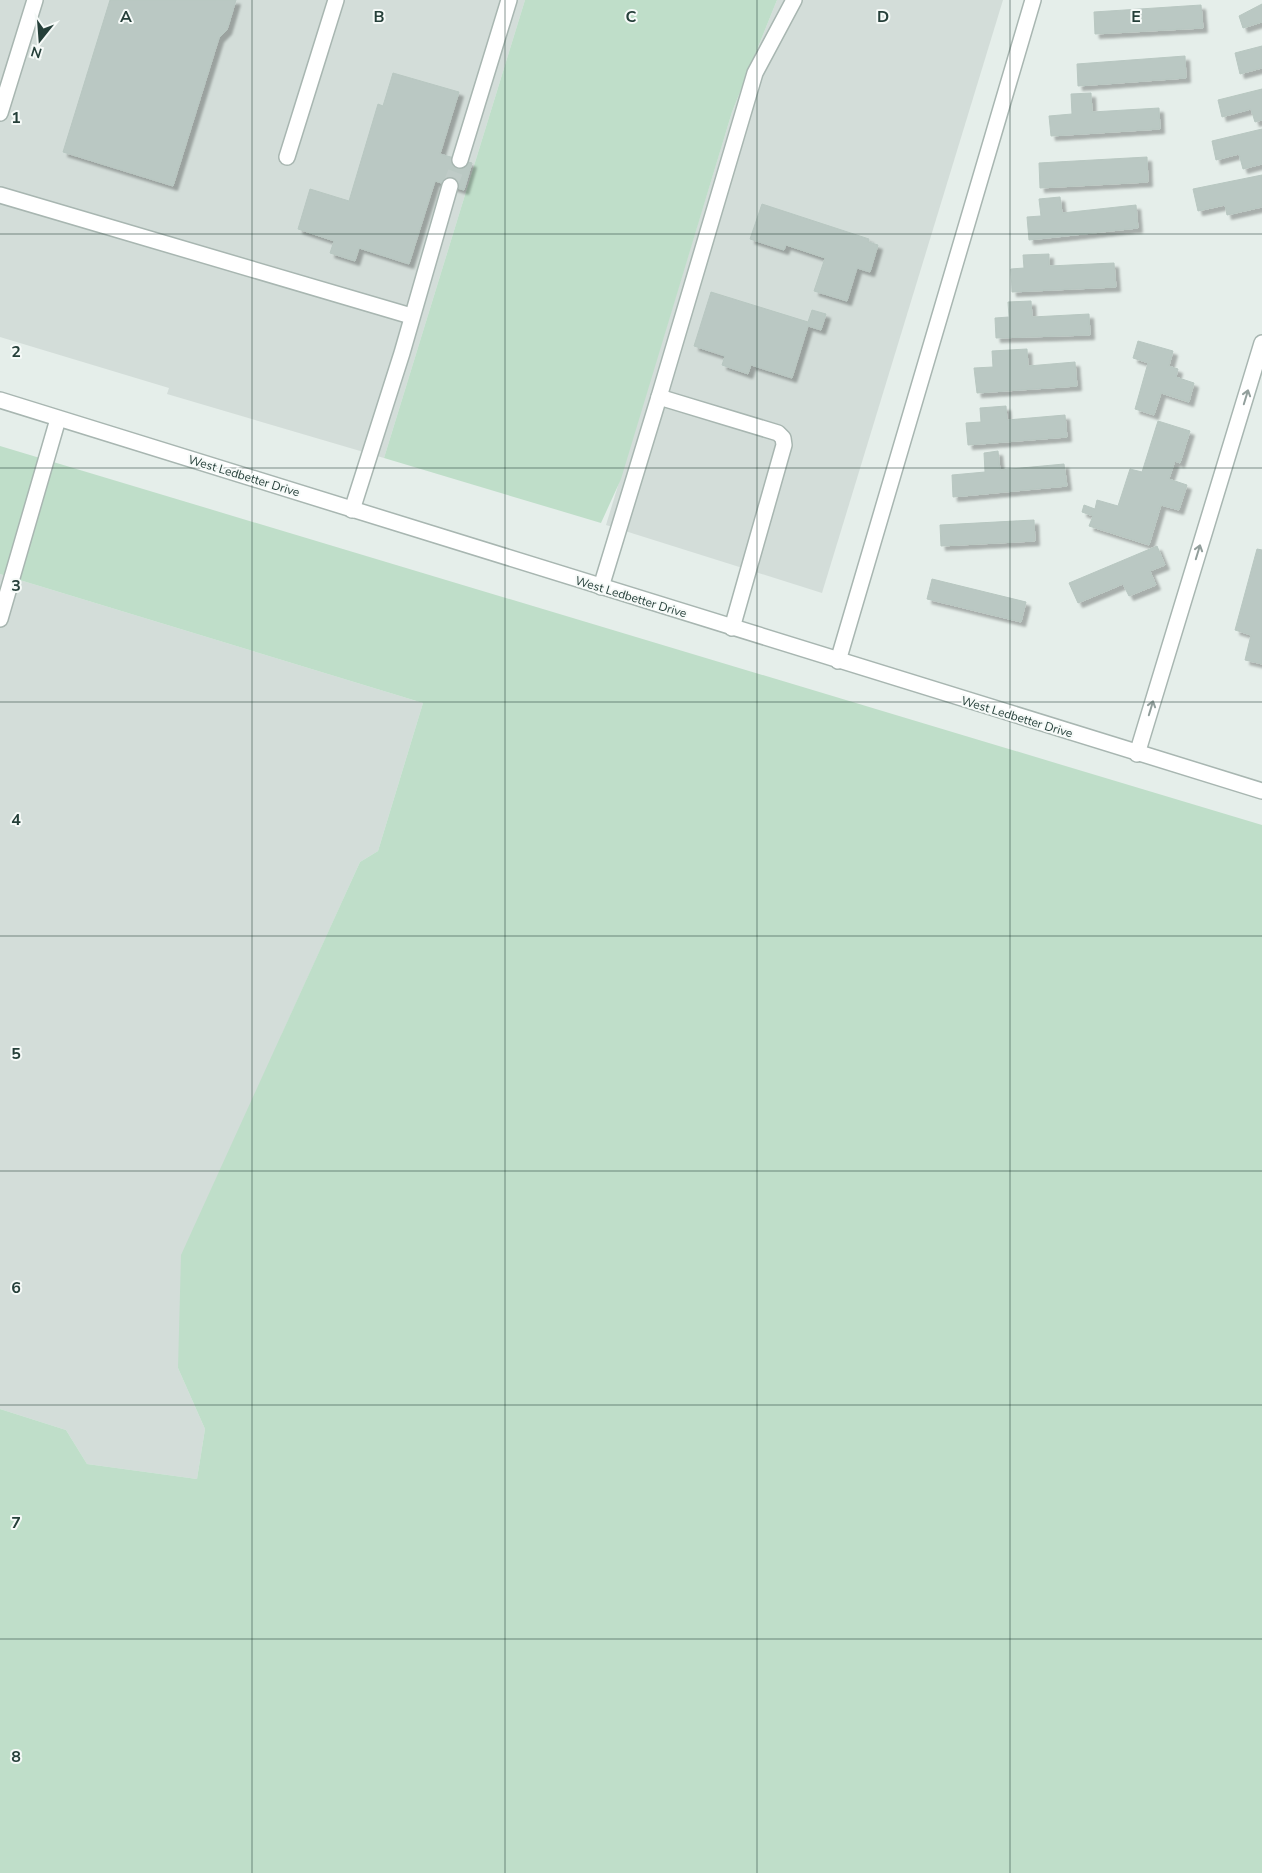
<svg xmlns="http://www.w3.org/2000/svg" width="1262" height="1873" viewBox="0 0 1262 1873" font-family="'Nunito Sans',sans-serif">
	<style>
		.built { fill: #d3ddd9 }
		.green { fill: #bfdec9 }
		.building { fill: #bac8c3; stroke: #b8c7c1; filter: url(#shadow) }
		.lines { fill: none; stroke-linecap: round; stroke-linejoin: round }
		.minor-tunnel { stroke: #bfcbc7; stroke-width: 15; stroke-dasharray: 15 8; stroke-linecap: butt }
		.minor-casing { stroke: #a8b6b1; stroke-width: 18 }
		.minor { stroke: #fff; stroke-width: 15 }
		.oneway { stroke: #929f9c }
		.grid { fill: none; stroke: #253f39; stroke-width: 1; stroke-opacity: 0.55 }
		.labels { text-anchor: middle; stroke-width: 4; stroke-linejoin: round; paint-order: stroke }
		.street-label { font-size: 12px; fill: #253f39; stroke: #f6faf8 }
		.grid-label { font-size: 16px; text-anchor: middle; font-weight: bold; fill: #253f39; stroke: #f6faf8; stroke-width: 4; stroke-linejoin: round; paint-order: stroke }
	</style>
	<defs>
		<filter id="shadow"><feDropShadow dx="4.5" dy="4.5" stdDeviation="1" flood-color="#0004"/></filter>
	</defs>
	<rect width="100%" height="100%" fill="#e5eeea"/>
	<g class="built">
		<path d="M0,0h525l-141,458 -217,-64 2,-6 -169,-51z"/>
		<path d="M777,0h226l-181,593 -216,-68 126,-413z"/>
		<path d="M0,574l423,129 -45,148 -18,11 -78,172 -104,334 27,61 -8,50 -110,-15 -21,-34 -66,-21z"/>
	</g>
	<g class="green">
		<path d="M525,0h252l-45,112 -111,367 -20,44 -217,-65z"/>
		<path d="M0,446l1262,379v1048h-1262v-464l66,21 21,34 110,15 8,-50 -27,-61 3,-113 179,-393 18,-11 45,-148 -423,-129z"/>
	</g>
	<g class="building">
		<path d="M110,0h126l-9,30 -8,8 -46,148 -110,-34z"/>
		<path d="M1262,4v18l-19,6 -4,-12z"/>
		<path d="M1201,5l2,23 -108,6 -1,-22z"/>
		<path d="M1262,46v22l-22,6 -5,-21z"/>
		<path d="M1185,56l1,22 -108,8 -1,-22z"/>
		<path d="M393,73l66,19 -19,62 32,9 -8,27 -29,-9 -26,83 -50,-16 -4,13 -25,-8 4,-12 -36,-12 12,-40 39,12 29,-97 5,2z"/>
		<path d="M1262,89v31l-7,2 -4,-13 -29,8 -4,-17z"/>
		<path d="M1091,93l1,19 67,-4 1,21 -109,7 -2,-20 23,-2 -1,-20z"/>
		<path d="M1262,129v35l-19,5 -4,-15 -23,6 -4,-19z"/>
		<path d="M1147,157l1,25 -108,6 -1,-25z"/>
		<path d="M1262,175v32l-35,8 -2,-10 -27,6 -5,-22z"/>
		<path d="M1060,197l2,16 74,-8 2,23 -109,12 -2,-23 14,-1 -2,-17z"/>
		<path d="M762,204l107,35 -1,3 10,3 -8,27 -13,-4 -10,33 -33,-10 11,-33 -39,-13 -2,5 -34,-11z"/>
		<path d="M1049,254v12l65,-3 2,24 -104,5 -1,-23 13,-1 -1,-13z"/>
		<path d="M711,292l97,30 4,-12 14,4 -5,16 -13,-4 -16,52 -41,-13 -3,9 -26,-9 3,-9 -31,-10z"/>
		<path d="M1031,301l1,16 57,-3 1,21 -94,3 -1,-20 14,-1 -1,-15z"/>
		<path d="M1138,341l35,10 -4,15 9,3 -2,8 18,6 -5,19 -28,-9 -7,22 -19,-6 13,-46 -15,-5z"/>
		<path d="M1027,349l1,17 47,-4 2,24 -100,7 -3,-25 19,-1 -1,-16z"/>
		<path d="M1006,406l1,14 58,-5 2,22 -99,8 -2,-22 15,-1 -1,-14z"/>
		<path d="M1158,421l32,10 -10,32 -5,-2 -6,18 18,6 -8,25 -18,-5 -12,40 -60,-19 4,-10 -11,-4 2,-7 11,4 2,-9 21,6 12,-37 12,3z"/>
		<path d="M998,451l2,19 64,-6 3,22 -114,11 -1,-22 33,-3 -1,-19z"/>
		<path d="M1034,520l1,21 -94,5 -1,-21z"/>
		<path d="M1157,546l8,19 -15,6 6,14 -27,11 -6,-12 -45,19 -9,-20z"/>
		<path d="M1257,549l5,1v114l-17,-4 6,-25 -16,-5z"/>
		<path d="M932,579l94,23 -5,20 -94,-23z"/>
	</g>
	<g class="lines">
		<path class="minor-tunnel" d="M450,186l10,-26"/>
		<defs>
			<g id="minor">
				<path d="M0,113l35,-113"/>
				<path d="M287,157l49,-157"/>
				<path d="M460,160l49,-160"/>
				<path d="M0,195l411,121"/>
				<path d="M659,397l96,-324 39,-73"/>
				<path d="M0,400l1262,391"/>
				<path d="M352,510l50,-157 48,-167"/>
				<path d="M601,587l58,-190 119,36 5,5 1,7 -52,183"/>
				<path d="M0,619l58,-200"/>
				<path d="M838,661l195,-661"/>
				<path d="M1137,754l125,-411"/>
			</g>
		</defs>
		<use href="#minor" class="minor-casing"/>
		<use href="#minor" class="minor"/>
	</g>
	<defs><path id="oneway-shaft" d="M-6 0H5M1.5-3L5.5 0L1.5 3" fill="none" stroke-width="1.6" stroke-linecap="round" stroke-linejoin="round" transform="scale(1.25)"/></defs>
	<g class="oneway">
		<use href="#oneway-shaft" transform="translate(1246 397) rotate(-73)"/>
		<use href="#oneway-shaft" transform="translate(1198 552) rotate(-73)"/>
		<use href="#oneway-shaft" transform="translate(1151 708) rotate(-73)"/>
	</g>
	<path class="grid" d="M252,0v1873M505,0v1873M757,0v1873M1010,0v1873M0,234h1262M0,468h1262M0,702h1262M0,936h1262M0,1171h1262M0,1405h1262M0,1639h1262"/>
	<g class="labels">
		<g class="street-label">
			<text transform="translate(244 476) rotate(17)" y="4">West Ledbetter Drive</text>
			<text transform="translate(631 597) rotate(17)" y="4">West Ledbetter Drive</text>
			<text transform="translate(1017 717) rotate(17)" y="4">West Ledbetter Drive</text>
		</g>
	</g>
	<g class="grid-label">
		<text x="126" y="22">A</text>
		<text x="379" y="22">B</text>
		<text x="631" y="22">C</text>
		<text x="883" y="22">D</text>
		<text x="1136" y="22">E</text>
		<text x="16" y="123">1</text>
		<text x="16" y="357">2</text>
		<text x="16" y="591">3</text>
		<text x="16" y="825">4</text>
		<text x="16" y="1059">5</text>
		<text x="16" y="1293">6</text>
		<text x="16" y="1528">7</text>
		<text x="16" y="1762">8</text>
	</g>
	<g transform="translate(40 40) rotate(197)" stroke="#f6faf8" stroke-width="4" paint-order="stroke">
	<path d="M0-4L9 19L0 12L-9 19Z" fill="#253f39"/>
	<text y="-8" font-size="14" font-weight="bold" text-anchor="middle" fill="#253f39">N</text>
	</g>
</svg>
